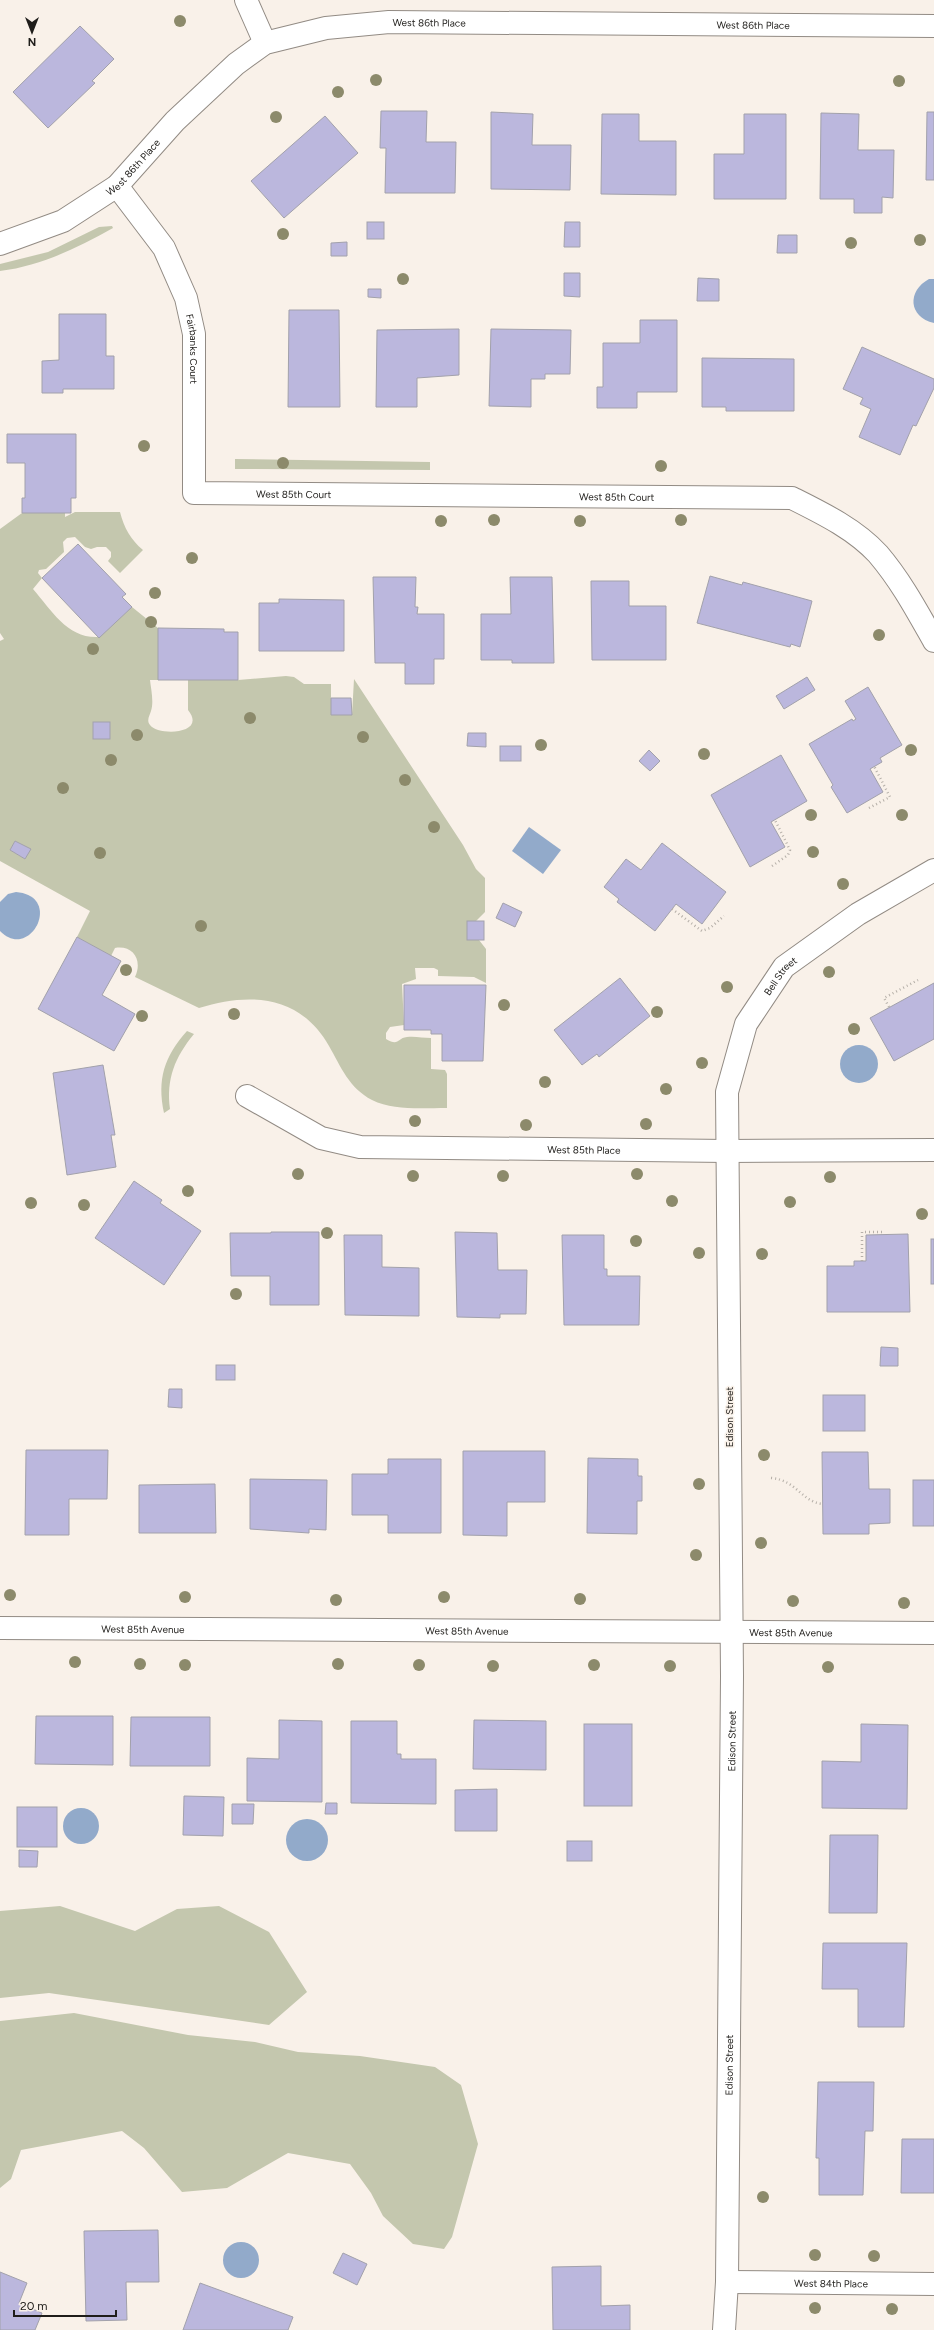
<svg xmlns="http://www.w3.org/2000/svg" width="934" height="2330" viewBox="0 0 934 2330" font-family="Figtree,sans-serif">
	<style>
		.green { fill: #c4c7ae; fill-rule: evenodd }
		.water { fill: #92aaca }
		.building { fill: #bbb7dd; stroke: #a2a1ab }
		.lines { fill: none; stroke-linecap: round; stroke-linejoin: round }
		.minor-casing { stroke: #928b84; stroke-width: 24 }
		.path { stroke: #b6b0a9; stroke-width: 2.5; stroke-dasharray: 1 3; stroke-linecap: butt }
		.minor { stroke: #fff; stroke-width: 22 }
		.tree { fill: #8c8a6b }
		.labels { text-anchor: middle; stroke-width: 3; stroke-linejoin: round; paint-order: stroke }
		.street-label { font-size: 10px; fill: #1f1d1a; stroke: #f9f1e9 }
	</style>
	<rect width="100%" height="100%" fill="#f9f1e9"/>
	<g class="green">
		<path d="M112,226l1,2c-36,20 -72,38 -113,43v-7l48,-12 51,-25z"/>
		<path d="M235,459l195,3v8l-195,-1z"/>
		<path d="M75,512h45c4,16 11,28 23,38l-23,23 -12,-12 3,-4v-5l-5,-5h-9l-6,2 -6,-2 -10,-10 -8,1 -4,4 1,10 -18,17 -7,1 -1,3 4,5 -9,11c19,22 35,50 66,48l33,-30 26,21v52h-8c1,9 4,22 1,31 -1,4 -5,9 -1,14 7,11 58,10 38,-15v-30h50l48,-4 8,1 10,7h27v31h21l2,-36 109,166 13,24 9,9v34l-9,9h-8l-1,19h12l7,9v34l-12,-6 -36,-1v-6l-4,-2h-19l1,11 -14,5 2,41 -14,2 -4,6v6c13,8 11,-1 21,-2 8,-1 16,1 24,1v31l14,1 2,4v34c-24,0 -53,3 -75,-8 -23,-12 -31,-33 -43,-54 -29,-51 -79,-54 -130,-38l-64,-31c8,-17 -2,-32 -20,-29l-4,8 -34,-19 13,-26 -90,-50v-220l4,-2 -4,-6v-104l22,-16h43v4zM93,722h17v17h-16zM15,841l15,8 -5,10 -15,-9z"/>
		<path d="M187,1031l7,3c-19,23 -28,45 -24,75l-6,4c-7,-34 0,-56 23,-82z"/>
		<path d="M60,1906l75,25 42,-22 42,-3 50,26 38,60 -38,33 -220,-32 -49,5v-87z"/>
		<path d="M74,2013l114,22 67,7 43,10 62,4 75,11 26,18 17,59 -26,93 -8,12 -31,-5 -30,-28 -12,-23 -21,-29 -62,-11 -61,35 -45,4 -38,-44 -22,-17 -101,19 -10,29 -11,9v-167z"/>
	</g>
	<g class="water">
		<path d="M929,279h5v44c-26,-6 -27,-32 -5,-44z"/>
		<path d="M529,827l32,23 -18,24 -31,-23z"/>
		<path d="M16,892c48,4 14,70 -16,39v-29l8,-8z"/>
		<circle cx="859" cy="1064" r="19"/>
		<circle cx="81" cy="1826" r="18"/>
		<circle cx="307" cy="1840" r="21"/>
		<circle cx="241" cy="2260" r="18"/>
	</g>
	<g class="building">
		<path d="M80,26l34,33 -22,22 3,2 -47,45 -35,-36z"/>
		<path d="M381,111h46l-1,31h30l-1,51h-70l1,-45h-6z"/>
		<path d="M491,112l42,2 -1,31h39l-1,45 -79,-1z"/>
		<path d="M927,112h7v68h-8z"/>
		<path d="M821,113l38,1 -1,36h36l-1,48 -11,-1v16h-28v-14h-34z"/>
		<path d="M602,114h37v27h37v54l-75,-1z"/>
		<path d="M744,114h42v85h-72v-45h30z"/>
		<path d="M325,116l33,37 -74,65 -33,-37z"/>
		<rect x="367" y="222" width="17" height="17"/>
		<path d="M565,222h15v25h-16z"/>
		<path d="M778,235h19v18h-20z"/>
		<path d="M347,242v14h-16v-13z"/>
		<path d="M564,273h16v24l-16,-1z"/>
		<path d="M698,278l21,1v22h-22z"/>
		<path d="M368,289h13v9l-13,-1z"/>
		<path d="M289,310h50l1,97h-52z"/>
		<path d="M59,314h47v42h8v33h-51v4h-21v-32l17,-1z"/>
		<path d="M640,320h37v72h-40v16h-40v-21h6v-44h37z"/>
		<path d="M459,329v46l-42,3v29h-41l1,-77z"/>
		<path d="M491,329l80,1 -1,44h-25v5h-14v28l-42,-1z"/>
		<path d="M862,347l72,32v9l-18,38 -3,-1 -13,30 -41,-18 12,-28 -11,-5 3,-6 -20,-9z"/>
		<path d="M702,358l92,1v52h-68v-4h-24z"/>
		<path d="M7,434h69v64h-5v15h-49v-15h3v-35h-18z"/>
		<path d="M78,544l48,50 -4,3 10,10 -33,31 -57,-60z"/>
		<path d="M710,576l32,9 1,-3 69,19 -12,46 -9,-3 -1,3 -93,-24z"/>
		<path d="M373,577h43l-1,30h3l-1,7h27v45h-10v25h-29v-21h-30z"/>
		<path d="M510,577h42l2,86h-42v-3h-31v-46h30z"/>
		<path d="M591,581h38v25h37v54h-74z"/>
		<path d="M279,599l65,1v51h-85v-48h20z"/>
		<path d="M158,628l66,1v3h14v48h-80z"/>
		<path d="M807,677l8,13 -31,19 -8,-13z"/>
		<path d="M868,687l34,58 -22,13 2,4 -12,7 13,23 -36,21 -16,-26 2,-2 -24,-41 43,-25 1,2 3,-2 -11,-18z"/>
		<path d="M331,698h20l1,17h-21z"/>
		<rect x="93" y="722" width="17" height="17"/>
		<path d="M468,733h18v14l-19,-1z"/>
		<rect x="500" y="746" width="21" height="15"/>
		<path d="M649,750l11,11 -10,10 -11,-10z"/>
		<path d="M781,755l26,46 -36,21 14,25 -35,20 -39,-72z"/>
		<path d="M15,841l16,8 -6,10 -15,-9z"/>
		<path d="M662,843l64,49 -24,32 -26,-20 -21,27 -38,-29 2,-3 -15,-12 22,-28 15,11z"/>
		<path d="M503,903l19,9 -7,15 -19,-9z"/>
		<rect x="467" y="921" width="17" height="19"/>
		<path d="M77,937l44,24 -19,34 33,19 -21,37 -76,-42z"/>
		<path d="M620,978l30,38 -51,41 -2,-3 -15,11 -28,-35z"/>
		<path d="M934,983v56l-40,22 -24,-43z"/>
		<path d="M404,985h82l-3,76h-41v-27h-11v-4h-27z"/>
		<path d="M103,1065l12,70h-4l5,32 -49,8 -14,-102z"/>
		<path d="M134,1181l28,19 -2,3 41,28 -37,54 -69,-47z"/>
		<path d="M271,1232h48v73h-49v-29h-39l-1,-43h41z"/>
		<path d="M455,1232l42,1 1,37h29l-1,44h-26v4l-43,-1z"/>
		<path d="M908,1234l2,78h-83v-46h27v-5h12v-26z"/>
		<path d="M344,1235h38v32l37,1v48l-74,-1z"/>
		<path d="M562,1235h42v34h3v7h33l-1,49h-75z"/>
		<rect x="931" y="1239" width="3" height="45"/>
		<path d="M881,1347l17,1v18h-18z"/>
		<rect x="216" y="1365" width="19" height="15"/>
		<path d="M169,1389h13v19l-14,-1z"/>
		<rect x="823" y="1395" width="42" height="36"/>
		<path d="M26,1450h82l-1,49h-38v36h-44z"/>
		<path d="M463,1451h82v51h-38v34l-44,-1z"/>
		<path d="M822,1452h46l1,37h21v34l-21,1v10h-46z"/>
		<path d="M588,1458l50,1v17h4v25h-5v33l-50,-1z"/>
		<path d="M388,1459h53v74h-53v-18h-36v-41h36z"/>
		<path d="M250,1479l77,1 -1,50 -17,-1v4l-59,-4z"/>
		<rect x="913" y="1480" width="21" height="46"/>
		<path d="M215,1484l1,49h-77v-48z"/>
		<path d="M36,1716h77v49l-78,-1z"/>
		<path d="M131,1717h79v49h-80z"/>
		<path d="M279,1720l43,1v81l-75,-1v-43l32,1z"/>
		<path d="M474,1720l72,1v49l-73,-1z"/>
		<path d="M351,1721h46v33h4v5h35v45l-85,-1z"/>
		<rect x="584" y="1724" width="48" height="82"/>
		<path d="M861,1724l47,1 -1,84 -85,-1v-47l39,1z"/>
		<path d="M497,1789v42h-42v-41z"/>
		<path d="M184,1796l40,1 -1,39 -40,-1z"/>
		<path d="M326,1803h11v11h-12z"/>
		<path d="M232,1804h22l-1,20h-21z"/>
		<rect x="17" y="1807" width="40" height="40"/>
		<path d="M830,1835h48l-1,78h-48z"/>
		<rect x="567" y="1841" width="25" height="20"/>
		<path d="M19,1850l19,1 -1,16h-18z"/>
		<path d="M823,1943h84l-3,84h-46v-38h-36z"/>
		<path d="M818,2082h56l-1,49h-8l-2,64h-44v-37h-3z"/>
		<path d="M902,2139h32v54h-33z"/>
		<path d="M158,2230l1,52h-33l1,38 -41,1 -2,-90z"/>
		<path d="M343,2253l24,11 -10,21 -24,-12z"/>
		<path d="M601,2266v40l29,-1v25h-77l-1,-63z"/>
		<path d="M0,2272l27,11 -8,20 23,10 -7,17h-35z"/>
		<path d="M200,2283l93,34 -5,13h-105z"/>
	</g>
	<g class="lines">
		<defs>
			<g id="minor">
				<path d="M246,0l19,43"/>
				<path id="s1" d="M117,186l47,62 22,50 8,36v159l598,5c30,15 63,31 86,56 23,27 39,57 56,87"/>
				<path id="s2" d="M0,244l63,-23 54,-35 58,-65 61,-57 29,-21 61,-15 63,-6 545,4"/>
				<path id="s3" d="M247,1096l74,42 39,9 367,4 207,-1"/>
				<path id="s4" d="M0,1628l934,5"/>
				<path id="s5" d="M727,2282l207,2"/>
				<path id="s6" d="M724,2330l3,-48 5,-606 -5,-584 19,-68 38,-57 74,-53 76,-44"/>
			</g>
		</defs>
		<use href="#minor" class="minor-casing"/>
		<g class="path">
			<path d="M869,808l21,-11 -16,-31"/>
			<path d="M772,866l16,-11 2,-5 -15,-30"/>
			<path d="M672,909l30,22 8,-3 14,-12"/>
			<path d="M889,1007l-5,-9 34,-18"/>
			<path d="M862,1261v-29h23"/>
			<path d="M771,1478c26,2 30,24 52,26"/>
		</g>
		<use href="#minor" class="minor"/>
	</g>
	<g class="tree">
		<circle cx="180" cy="21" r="6"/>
		<circle cx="376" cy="80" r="6"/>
		<circle cx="899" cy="81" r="6"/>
		<circle cx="338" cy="92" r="6"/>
		<circle cx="276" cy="117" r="6"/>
		<circle cx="283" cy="234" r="6"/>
		<circle cx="920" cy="240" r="6"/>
		<circle cx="851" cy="243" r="6"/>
		<circle cx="403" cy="279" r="6"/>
		<circle cx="144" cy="446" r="6"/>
		<circle cx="283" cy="463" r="6"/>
		<circle cx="661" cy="466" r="6"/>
		<circle cx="494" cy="520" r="6"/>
		<circle cx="681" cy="520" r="6"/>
		<circle cx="441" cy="521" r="6"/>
		<circle cx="580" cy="521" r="6"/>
		<circle cx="192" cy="558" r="6"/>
		<circle cx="155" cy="593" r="6"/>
		<circle cx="151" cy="622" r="6"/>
		<circle cx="879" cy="635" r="6"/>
		<circle cx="93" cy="649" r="6"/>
		<circle cx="250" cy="718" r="6"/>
		<circle cx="137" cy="735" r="6"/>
		<circle cx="363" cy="737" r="6"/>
		<circle cx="541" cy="745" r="6"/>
		<circle cx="911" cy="750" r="6"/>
		<circle cx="704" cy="754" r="6"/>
		<circle cx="111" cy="760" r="6"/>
		<circle cx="405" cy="780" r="6"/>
		<circle cx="63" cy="788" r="6"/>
		<circle cx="811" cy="815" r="6"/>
		<circle cx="902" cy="815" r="6"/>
		<circle cx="434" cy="827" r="6"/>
		<circle cx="813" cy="852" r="6"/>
		<circle cx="100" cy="853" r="6"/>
		<circle cx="843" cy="884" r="6"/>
		<circle cx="201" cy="926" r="6"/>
		<circle cx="126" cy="970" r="6"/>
		<circle cx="829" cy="972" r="6"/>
		<circle cx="727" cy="987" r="6"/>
		<circle cx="504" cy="1005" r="6"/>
		<circle cx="657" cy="1012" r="6"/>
		<circle cx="234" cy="1014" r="6"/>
		<circle cx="142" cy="1016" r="6"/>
		<circle cx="854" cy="1029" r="6"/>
		<circle cx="702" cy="1063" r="6"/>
		<circle cx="545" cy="1082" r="6"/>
		<circle cx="666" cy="1089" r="6"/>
		<circle cx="415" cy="1121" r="6"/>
		<circle cx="646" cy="1124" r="6"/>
		<circle cx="526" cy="1125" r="6"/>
		<circle cx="298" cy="1174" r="6"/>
		<circle cx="637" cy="1174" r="6"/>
		<circle cx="413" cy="1176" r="6"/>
		<circle cx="503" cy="1176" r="6"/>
		<circle cx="830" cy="1177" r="6"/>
		<circle cx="188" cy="1191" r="6"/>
		<circle cx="672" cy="1201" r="6"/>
		<circle cx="790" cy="1202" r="6"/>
		<circle cx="31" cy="1203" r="6"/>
		<circle cx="84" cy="1205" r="6"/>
		<circle cx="922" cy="1214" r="6"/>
		<circle cx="327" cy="1233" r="6"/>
		<circle cx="636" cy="1241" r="6"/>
		<circle cx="699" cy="1253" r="6"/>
		<circle cx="762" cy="1254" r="6"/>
		<circle cx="236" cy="1294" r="6"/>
		<circle cx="764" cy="1455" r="6"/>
		<circle cx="699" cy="1484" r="6"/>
		<circle cx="761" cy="1543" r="6"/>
		<circle cx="696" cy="1555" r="6"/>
		<circle cx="10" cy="1595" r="6"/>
		<circle cx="185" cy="1597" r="6"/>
		<circle cx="444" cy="1597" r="6"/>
		<circle cx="580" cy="1599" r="6"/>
		<circle cx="336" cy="1600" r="6"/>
		<circle cx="793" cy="1601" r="6"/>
		<circle cx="904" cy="1603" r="6"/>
		<circle cx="75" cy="1662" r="6"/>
		<circle cx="140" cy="1664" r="6"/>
		<circle cx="338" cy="1664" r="6"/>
		<circle cx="185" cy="1665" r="6"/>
		<circle cx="419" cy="1665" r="6"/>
		<circle cx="594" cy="1665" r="6"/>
		<circle cx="493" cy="1666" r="6"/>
		<circle cx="670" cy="1666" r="6"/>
		<circle cx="828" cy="1667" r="6"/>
		<circle cx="763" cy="2197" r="6"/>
		<circle cx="815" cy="2255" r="6"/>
		<circle cx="874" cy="2256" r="6"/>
		<circle cx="815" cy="2308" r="6"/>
		<circle cx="892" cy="2309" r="6"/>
	</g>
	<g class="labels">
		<g class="street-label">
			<text dy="4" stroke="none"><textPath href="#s2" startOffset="504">West 86th Place</textPath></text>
			<text dy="4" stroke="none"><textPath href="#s2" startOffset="828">West 86th Place</textPath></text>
			<text dy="4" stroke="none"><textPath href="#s2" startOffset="156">West 86th Place</textPath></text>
			<text dy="4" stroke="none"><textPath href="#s1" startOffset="184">Fairbanks Court</textPath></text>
			<text dy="4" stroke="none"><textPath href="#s1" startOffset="428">West 85th Court</textPath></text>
			<text dy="4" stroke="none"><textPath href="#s1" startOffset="751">West 85th Court</textPath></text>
			<text dy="4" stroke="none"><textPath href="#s6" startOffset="1368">Bell Street</textPath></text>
			<text dy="4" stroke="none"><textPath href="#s3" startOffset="349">West 85th Place</textPath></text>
			<text transform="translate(729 1417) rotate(-90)" y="4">Edison Street</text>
			<text dy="4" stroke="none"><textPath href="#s4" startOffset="143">West 85th Avenue</textPath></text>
			<text dy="4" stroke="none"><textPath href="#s4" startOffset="467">West 85th Avenue</textPath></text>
			<text dy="4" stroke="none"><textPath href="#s4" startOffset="791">West 85th Avenue</textPath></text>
			<text dy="4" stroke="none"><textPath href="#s6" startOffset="589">Edison Street</textPath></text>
			<text dy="4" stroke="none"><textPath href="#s6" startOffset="265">Edison Street</textPath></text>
			<text dy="4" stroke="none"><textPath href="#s5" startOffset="104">West 84th Place</textPath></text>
		</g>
	</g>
	<g transform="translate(32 32) rotate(180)" stroke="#f9f1e9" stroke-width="3" paint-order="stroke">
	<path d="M0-3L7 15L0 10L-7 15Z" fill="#1f1d1a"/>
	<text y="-6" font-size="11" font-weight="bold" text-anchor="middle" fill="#1f1d1a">N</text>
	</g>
	<path d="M14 2310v6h102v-6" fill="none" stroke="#1f1d1a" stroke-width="2"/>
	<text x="20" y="2310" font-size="12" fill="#1f1d1a" stroke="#f9f1e9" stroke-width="3" paint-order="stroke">20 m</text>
</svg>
